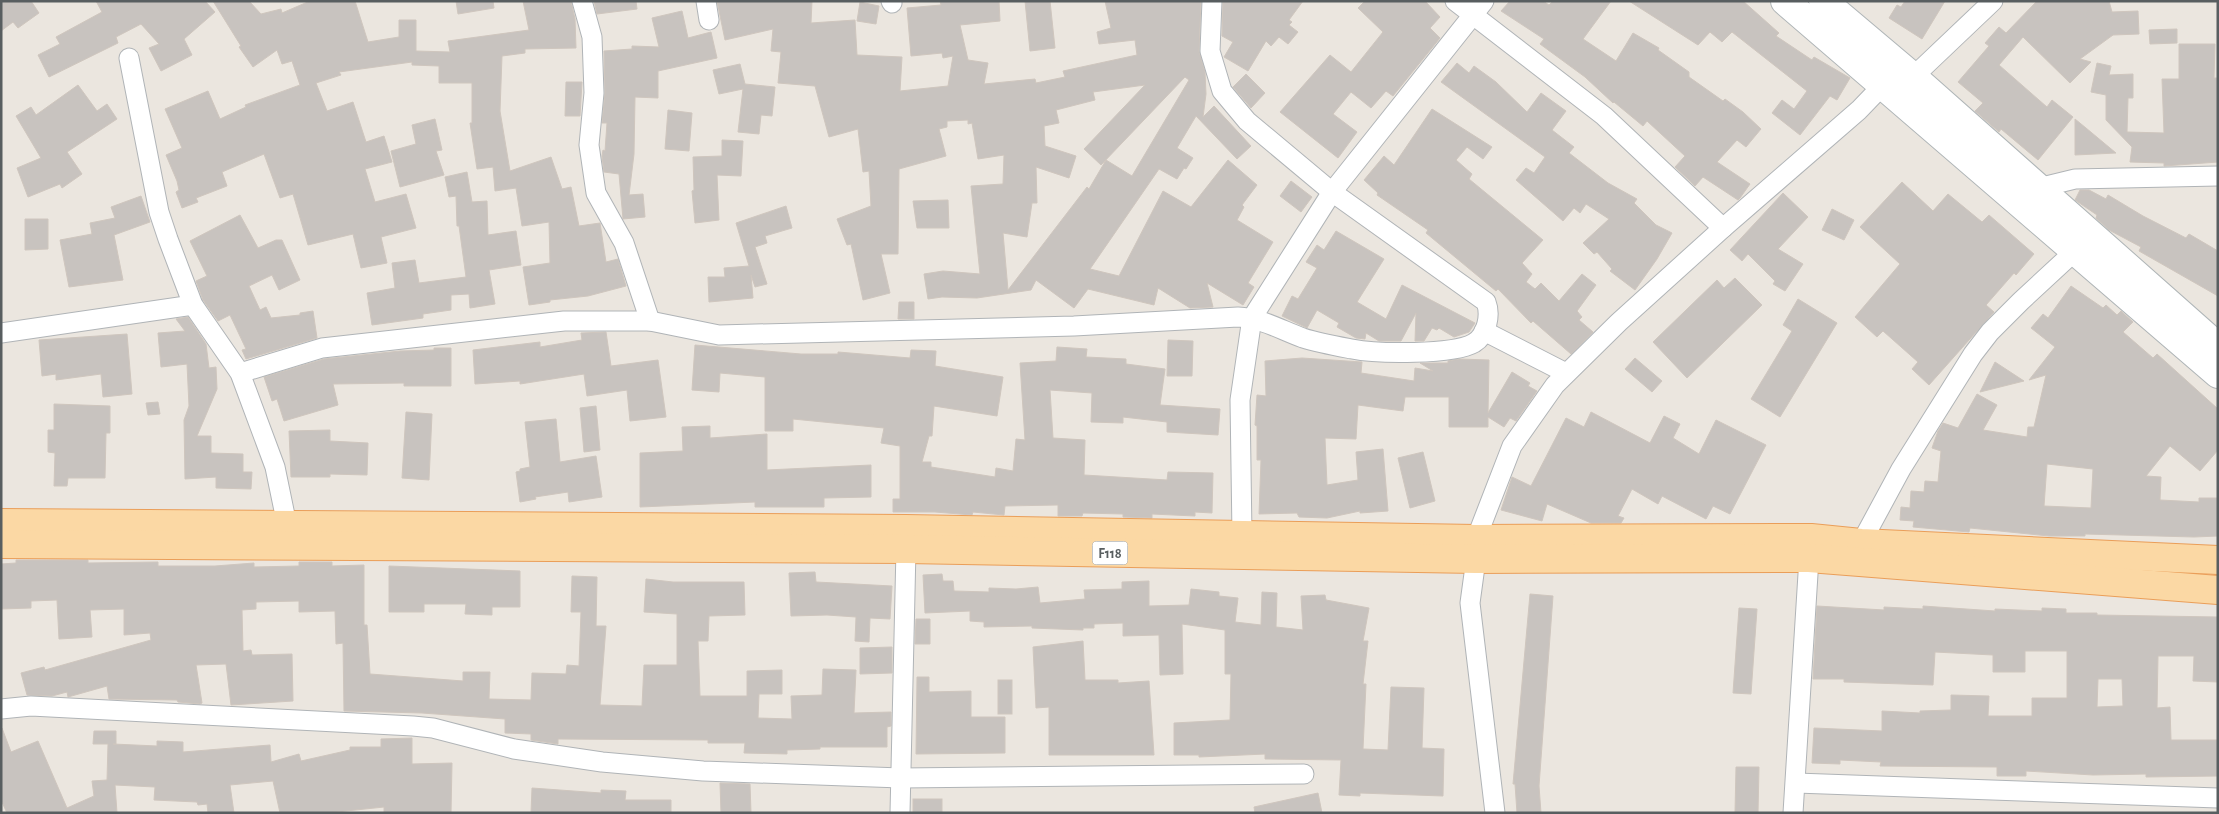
<svg xmlns="http://www.w3.org/2000/svg" width="2219" height="814" viewBox="0 0 2219 814" font-family="'Alegreya Sans',sans-serif">
	<style>
		.building { fill: #c8c3bf; stroke: #cfc6be; fill-rule: evenodd }
		.lines { fill: none; stroke-linecap: round; stroke-linejoin: round }
		.minor-casing { stroke: #b0b4b7; stroke-width: 21 }
		.secondary-casing { stroke: #afb5b7; stroke-width: 30 }
		.primary-casing { stroke: #ea9e59; stroke-width: 30 }
		.minor { stroke: #fff; stroke-width: 19 }
		.secondary { stroke: #fff; stroke-width: 28 }
		.primary { stroke: #fbd8a4; stroke-width: 28 }
		.labels { text-anchor: middle; stroke-width: 4.5; stroke-linejoin: round; paint-order: stroke }
		.shield { fill: #fff; stroke: #8a8e90; stroke-width: 1 }
		.shield-label { font-size: 14px; font-weight: bold; fill: #585e60 }
	</style>
	<rect width="100%" height="100%" fill="#ebe6df"/>
	<g class="building">
		<path d="M1,1h30l8,12 -21,15 -5,-6 -12,9z"/>
		<path d="M96,1h109l10,11 -31,27 8,16 -31,16 -12,-23 10,-4 -18,-20 -25,13 2,6 -69,34 -11,-22 22,-11 -4,-7 46,-25z"/>
		<path d="M213,1h36l12,13 20,-5 1,4 28,-12h45l13,41 31,-5v-17h17v31l34,1 -2,-11 81,-11 -6,-29h48l4,18 1,29 -51,1v4l-23,3 -2,55 10,60 41,-14 11,32 9,-2 8,39 21,-3 6,39 12,-3 8,27 -38,10 -38,4v2l-21,3 -6,-38 27,-4 -1,-41 -27,4 -6,-38 -21,3 -2,-24 -16,2 -7,-46h2v-40h-33v-17l-27,-1v-3l-73,10 2,3 -25,8 11,28 26,-9 13,40 18,-6 8,26 -27,7 10,33 31,-8 10,34 -35,9 6,26 -26,5 -8,-34 -45,11 -15,-51 -13,4 -16,-44 -42,18 5,14 -31,12 2,4 -16,6 -6,-16 3,-2 -2,-9 -11,-26 16,-7 -17,-39 43,-18 12,28 26,-12 -1,-2 55,-20 -8,-24 -10,3 -5,-14 -24,17 -14,-20 2,-1z"/>
		<path d="M456,1h37l1,7 -36,6z"/>
		<path d="M594,1h42l1,8 -40,5z"/>
		<path d="M717,1h95l-1,22 44,-3 2,35 45,2 -2,34 48,-5 5,-30 -10,2 -1,-5 -31,3 -4,-48 34,-3 -1,-4h59l1,20 -40,4 8,35 20,3 -4,21 51,-5 1,4 29,-6 -2,-6 74,-16 -2,-15 -36,4 -2,-12 14,-4 -6,-27h96l-2,50 6,21 1,22 -3,23 11,-11 37,40 -14,13 -41,-43 -19,32 16,10 -7,11 -2,-1 -7,11 -18,-10 -69,100 29,7 44,-85 28,16 37,-47 29,25 -15,20 2,2 -7,13 36,22 -25,41 6,4 -11,18 -36,-22 6,24 -23,1 -32,-20 -4,17 -66,-16 -14,19 -38,-28 -5,10 -54,8 -35,-1 -14,2 -4,-25 19,-3 37,3 -9,-88 32,-2 1,-29 -26,4 -6,-36 -4,1v-4l-21,1v6l-8,2 7,27 -47,13 -1,85h-17l9,39 -27,7 -12,-56 -4,1 -10,-26 34,-13 -2,-35 -6,1 -5,-43 -29,8 -14,-51 -37,-3 3,-31 -10,-1 2,-22 -48,11zM1185,77l4,3 -57,96 -26,-16 -17,29 -2,-2 -79,103 -5,-57 24,4 5,-34h5l-1,-36 33,11 7,-22 -31,-10 -1,-20 15,-3 -3,-13 39,-10 -2,-8 52,-7 -61,64 17,16z"/>
		<path d="M1025,1h25l5,47 -25,3z"/>
		<path d="M1223,1h80l-14,19 3,2 -3,3 9,7 -10,12 -9,-7 -8,9 -5,-5 -18,30 -24,-14 9,-15 -11,-6z"/>
		<path d="M1365,1h60l15,16 -10,11 10,10 -47,58 -7,-5 -15,17 -20,-16 -18,22 24,18 -19,26 -58,-46 50,-57 21,17 32,-40 -25,-24z"/>
		<path d="M1510,1h33l6,4 4,-4h58l-28,38 33,22 17,-28 26,15 -1,2 31,22v5l34,24 2,-2 18,13 18,17 -15,18 -9,-7 -20,22 33,22 -10,14 -2,2 -35,-23 -8,9 -20,-19 10,-11 -38,-35 -4,5 -29,-24 -1,1 -28,-26 -45,-33 4,-5 -43,-28z"/>
		<path d="M1629,1h114l36,32 -3,3 36,24 2,-3 36,21 -13,22 -7,-4 -30,39 -28,-22 10,-13 12,9 13,-18 -75,-59 -10,10 -12,-10 -12,13z"/>
		<path d="M1905,1h40l-23,38 -33,-21 8,-13 4,2z"/>
		<path d="M2037,1h72l3,11 26,-1 1,23 -26,1 -33,24 11,3 -21,21 -47,-46 -24,28 48,42 5,-7 21,17 -35,43 -37,-31 -2,3 -24,-21 8,-8 -25,-21 31,-36 -4,-3 14,-16 7,6z"/>
		<path d="M860,2l19,4 -3,18 -19,-3z"/>
		<path d="M682,11l6,27 23,-6 6,26 -59,13v27l-23,-1 -1,57 -5,41 14,-1 2,23 -22,2 -4,-45 -15,-2 -2,-16 1,-6 2,1 2,-28h-5l3,-30 -1,-42 28,-2v-3l27,1 -7,-29z"/>
		<path d="M2177,29v14l-27,1 -1,-14z"/>
		<path d="M2179,44h36l-1,34h4v84l-54,4v-3l-34,-1 2,-15 -26,-27v-25l-15,-3 6,-29 14,3 -2,9 24,-1v24h-5l-1,34 37,1 -2,-54h17z"/>
		<path d="M1457,63l12,10 5,-7 22,16 31,30 14,-19 25,18 -14,19 22,17 -5,6 39,30 29,16 -3,4 22,22 16,8 -15,26 -22,31 -25,-19 2,-2 -15,-17 -3,2 -11,-11 26,-24 -23,-15 -6,9 -6,-5 -11,13 -47,-41 10,-12 8,5 11,-16 -104,-75z"/>
		<path d="M740,64l5,20 30,3 -3,29 -11,-1 -2,19 -21,-2 5,-43 -24,5 -6,-24z"/>
		<path d="M1246,74l19,19 -14,15 -18,-21z"/>
		<path d="M566,82h16l-2,34h-15z"/>
		<path d="M78,85l19,26 10,-7 10,15 -50,33 15,22 -20,14 -2,-4 -32,13 -11,-29 24,-10 -25,-42 15,-9 5,8z"/>
		<path d="M1432,109l60,38 -9,12 -16,-12 -11,13 16,14 -3,5 74,61 -21,23 10,11 -6,8 9,7 6,-6 18,18 23,-27 14,11 -19,26 5,6 -3,3 14,12 -22,22 -38,-33 -2,2 -33,-34 -2,2 -70,-58 2,-3 -51,-35 1,-2 -14,-13 20,-24 10,9z"/>
		<path d="M668,110l24,3 -3,38 -24,-2z"/>
		<path d="M435,119l7,31 -6,1 8,24 -44,12 -9,-36 25,-7 -4,-19z"/>
		<path d="M2075,119l11,9 30,25 -41,2z"/>
		<path d="M722,140l21,1 -2,35 -24,-1 2,45 -24,3 -3,-32 2,-1 -1,-33 29,-1z"/>
		<path d="M467,172l5,30 15,-1 1,34 28,-4 5,34 -32,5 6,34 -25,4 -1,-14 -18,1v15l-28,4v4l-51,7 -5,-32 28,-5 -3,-25 23,-3 4,23 47,-6 -7,-51h-2l-1,-30 -7,1 -4,-20z"/>
		<path d="M1291,181l21,16 -11,15 -21,-16z"/>
		<path d="M1902,182l31,29 15,-17 34,28 7,-7 45,39 -18,21 -2,-2 -28,32 8,7 -65,73 -17,-16 6,-7 -35,-31 -6,6 -22,-20 45,-53 -40,-37z"/>
		<path d="M2080,190h9l17,9 2,-4 35,21 43,22 3,-4 29,17v45l-79,-45 2,-4 -32,-17 -13,-12 1,-3 -22,-15z"/>
		<path d="M1783,193l25,24 -30,32 25,15 -18,27 -12,-7 2,-3 -27,-27 -6,7 -12,-11z"/>
		<path d="M141,196l9,26 -36,13 9,45 -54,7 -9,-47 32,-6 -2,-11 25,-5 -4,-11z"/>
		<path d="M948,200l1,28h-32l-4,-27z"/>
		<path d="M786,206l6,22 -27,8 2,7 -12,4 12,37 -12,3 -4,-12 2,23 -44,4 -1,-25h17l-1,-9 25,-2 -13,-43z"/>
		<path d="M1832,209l22,11 -10,20 -22,-10z"/>
		<path d="M240,215l18,33 18,-8h6l18,40 -21,10 -7,-15 -23,11 11,24 6,-3 5,11 29,-3v-2l13,-2 4,27 -71,21 -4,-9 4,-1 -16,-34 -12,6 -15,-21 -7,-19 11,-5 -17,-35z"/>
		<path d="M25,219h23v30l-23,1z"/>
		<path d="M1336,231l48,28 -27,43 29,17 16,-34 73,38 -6,9 -15,5 -15,-9 -2,2 -5,-2 -8,13h-9l1,-28 -15,28h-22l-13,-8 -1,6 -9,-1 -19,-11 2,-4 -22,-13 -10,18 -25,-12 10,-20 6,3 19,-31 -11,-6 11,-17 7,5z"/>
		<path d="M1735,278l27,27 -75,73 -34,-36 64,-62 7,8z"/>
		<path d="M2071,286l32,22 3,-3 11,10 4,-4 12,11 -10,10 30,26 4,-4 61,55v41l-18,21 -30,-25 -24,30 15,1 -1,23 39,2v-4h19v38l-24,1 -109,-3v2h-36l-79,-8 -1,4 -56,-5 1,-6 -14,-1 1,-13 9,1 1,-17 13,1 1,-11 13,1 3,-31 -9,-3 6,-17 5,-8 15,5 19,-34 20,11 -14,25 44,7 1,-10h6l12,-52 -17,5 26,-33 -24,-19 12,-14 5,4zM2047,464l46,5 -2,39 -47,-2z"/>
		<path d="M1798,299l39,24 -57,94 -29,-18 41,-68 -9,-6z"/>
		<path d="M899,302h15v17h-16z"/>
		<path d="M188,317l18,27 3,24 7,-1 1,22 -20,47h14v17l32,1v18h9l-1,17 -35,-1v-11l-31,2 -1,-59 5,-14 -2,-42 -26,3 -3,-34 27,-2 -9,-12z"/>
		<path d="M606,332l5,34 47,-6 8,57 -36,4 -3,-31 -40,6 -3,-22 -64,10v-3l-45,3 -2,-34 67,-8v5l42,-7 -1,-7z"/>
		<path d="M127,334l5,60 -29,3 -2,-23 -45,6v-6l-14,2 -3,-36z"/>
		<path d="M1168,340l25,1 -1,35h-25z"/>
		<path d="M695,345l106,9h37v-2l72,6 1,-8 25,1 -1,15 68,11 -6,39 -63,-10 -2,30h-3l-7,26h9v5l64,10 1,-9 17,3 3,-32 9,1 -5,-77 36,-2 1,-14 30,2 -1,8 40,2v5l39,5 -5,36 60,4 -2,26 -51,-3v-10l-44,-5v6l-32,-1 1,-29 -42,-3 3,48 32,2 -1,35 83,5 1,-8 45,1 -1,40 -17,-1v4l-43,-2v4l-29,-1v-3l-40,-1 -1,3h-24v-11l-53,1 -1,9 -31,-3 -1,3 -37,-3h-42v-13h7v-53l-19,-3 3,-15 -91,-9v12h-28v-54l-45,-4 -1,19 -27,-2z"/>
		<path d="M434,348h17v38h-47v-3l-71,1 5,21 -54,16 -7,-22 -5,2 -8,-24 60,-18 76,-8 34,-1z"/>
		<path d="M1302,358l60,4 -1,11 53,8 1,-13 18,3 -13,-8h28v-2l11,-2 30,1 -1,53 24,-41 18,11 -2,3 9,5 -21,30 -6,-3 -6,9 -16,-10v10h-39v-30h-44l-2,14 -45,-6 -2,34 -31,-1 2,47 31,-5 -2,-28 27,-3 5,62 -28,2v-2l-33,7 -28,-1 -2,-4 -38,1 2,-54h-4v-34l-2,-1 2,-30 9,1 -1,-35z"/>
		<path d="M1635,358l27,23 -10,11 -27,-23z"/>
		<path d="M1995,362l29,19 -44,11z"/>
		<path d="M158,402l2,12 -12,1 -2,-12z"/>
		<path d="M54,404l56,2v27h-4l-1,45h-37l-1,8h-13l1,-33 -7,-1v-22h6z"/>
		<path d="M596,406l4,44 -16,2 -4,-44z"/>
		<path d="M406,412l26,2 -3,66 -27,-2z"/>
		<path d="M1591,412l59,31 14,-27 16,8 -7,14 26,16 17,-34 50,25 -36,69 -17,-8 -7,13 -44,-23 -4,8 -26,-15 -14,27 6,2 -3,5h-30l-44,-19 -5,17 -41,-11 11,-33 19,9 35,-68 18,9z"/>
		<path d="M556,419l4,43 36,-6 6,41 -33,5 -1,-10 -33,5 1,2 -16,3 -4,-30 4,-1v-2l10,-2 -5,-45z"/>
		<path d="M710,426v12l57,-4v36l104,-5v32l-47,1v9h-69v-5l-115,5v-54l43,-2 -1,-24z"/>
		<path d="M330,430v11l38,2 -1,32 -37,-1v3h-39l-2,-46z"/>
		<path d="M1423,452l12,49 -25,7 -12,-50z"/>
		<path d="M16,560h72v3l70,-1v4h57l39,-3v4l45,-1v-4h33v4l32,-1v60h3l3,49 93,7v-9h27l-1,27 42,1 1,-27 34,1 1,-9 12,1 2,-54h-10l1,-36 25,1 -1,49h10l-6,79 42,1 2,-41h33v-51l-33,-2 2,-33 27,3h71l1,33 -36,1 -1,25h-10l2,55h47v-25l35,-1v24h-23l-1,24 34,1 -1,-23 31,-1 1,-26 33,1 -2,43 37,-1v14l-4,1v20h-67v2l-33,1v4l-43,-1 1,-10h-37v-3l-150,-1v5l-27,-4v-6l-26,-1v-14l-83,-6 -78,-2 -1,-68 -7,1 -1,-33 -36,1v-11l-43,1v7l-14,1 1,41 8,-1 1,5 40,-1 1,47 -62,4 -5,-41 -30,1 6,38 -2,1 -22,-2 -1,-2 -68,-1 -2,-13 -39,11 -1,-5 -15,4 -25,-1 -6,-22 23,-6 1,3 106,-30 -1,-7 -26,2v-26l-34,1 2,27 -33,2 -2,-39 -26,1v7l-30,1v-45l15,-1z"/>
		<path d="M389,566l131,5v36h-28v8l-27,-1 1,-10h-42v8h-35z"/>
		<path d="M815,572l1,10 76,4 -2,33 -20,-1 -1,24 -14,-1 1,-24 -29,-2 -36,1 -2,-43z"/>
		<path d="M942,574l1,7h10l1,10 35,1v-4l27,1 22,-2 2,16 45,-4 -1,-9 38,-1v-7l27,-1v25l40,-1 2,-16 28,3v4l19,2 -3,24 26,3 1,-33 15,1 -1,34 27,3 -2,-34 24,-1 1,5 43,8 -6,33h5l-5,43h3l-3,65 25,1 3,-63 33,1 -2,60 22,1 -1,47 -83,-3v3l-21,-1 2,-35 -76,-1v-5l-66,3v-2h-25v-32l56,-3 1,-46h-6v-44l-43,-6 1,50 -23,1 -1,-40 -36,1v-13l-29,1v4h-11v2l-51,-2v-2l-48,1v-5l-14,-1v-10l-45,2 -2,-38z"/>
		<path d="M1530,594l23,2 -14,190 2,27h-24l-2,-29h-2z"/>
		<path d="M1817,606l67,4v-3l39,2v-3l72,5v-2l47,2v-3l24,1v4h31v2l121,2v65l-25,-1 1,-25h-36l-1,52 13,-1 1,33h47v36l-72,1v-3l-53,1 -67,-4v5h-29v-9l-117,-1 1,-4 -41,-2v4l-28,-1 2,-35 68,3v-20l38,2v-2l31,-1v-15l38,1 -1,20h44v-18h35v-47h-42v21h-32v-17l-58,-3 -2,33 -89,-3v-3h-31zM2098,679h24l1,27 -26,1z"/>
		<path d="M1739,608l18,1 -6,85 -18,-1z"/>
		<path d="M916,619h14v25h-15z"/>
		<path d="M1083,641l2,39h33v3l31,-2 5,74h-105v-48l-13,1 -3,-61z"/>
		<path d="M892,647v26l-32,1v-26z"/>
		<path d="M917,677h12v15l42,-1v26h34v36l-89,1z"/>
		<rect x="998" y="680" width="14" height="34"/>
		<path d="M2,728l9,24 27,-11 29,67 27,-12 -2,-15 15,-1 1,-36h-15l1,-13h22v13h-3l44,2v-5l26,1v10l87,-7 1,17 28,-8 2,7 49,-11v-3h31v-8l31,-1v26l40,-1 -1,50h-67v-6l-57,6h-47l-7,-32 -43,4 4,28h-26l-1,-9 -9,1 -1,-3 -43,-2 1,-13 -40,-2 2,28h-110l-6,-13z"/>
		<path d="M1736,767h23l-1,46h-23z"/>
		<path d="M720,783l30,1 1,29h-30z"/>
		<path d="M532,788l69,5v-3l25,1 -1,9h46v13h-140z"/>
		<path d="M1318,793l4,20h-67l-1,-6z"/>
		<rect x="913" y="799" width="29" height="14"/>
	</g>
	<g class="lines">
		<defs>
			<g id="minor">
				<path d="M582,1l10,36 2,56 -5,52 7,48 28,50 26,78"/>
				<path d="M706,1l3,19"/>
				<path d="M891,1l1,2"/>
				<path d="M1455,1l149,115 119,112"/>
				<path d="M129,58l30,154 9,27 25,66 47,68 35,94 12,58"/>
				<path d="M1913,77l80,-76"/>
				<path d="M2038,188l37,-9 143,-3"/>
				<path d="M1484,331l82,42"/>
				<path d="M1,333l192,-28"/>
				<path d="M240,373l82,-25 242,-27h86l69,14 355,-9 164,-9c23,1 43,13 65,21 16,5 33,8 49,11 25,5 101,6 122,-6 13,-8 17,-28 12,-41l-154,-110 -85,-71 -25,-30 -12,-40 2,-50"/>
				<path d="M1242,535l-2,-135 12,-82 80,-126 152,-191"/>
				<path d="M1476,539l36,-93 43,-61 64,-63 104,-94 136,-118 24,-25"/>
				<path d="M1861,543l40,-74 72,-115 17,-22 31,-31 54,-50"/>
				<path d="M1476,559l-6,44 25,210"/>
				<path d="M1,709l30,-3 382,20 20,2 81,21 88,13 101,9 198,7 403,-4"/>
				<path d="M1796,783l422,15"/>
				<path d="M900,813l6,-264"/>
				<path d="M1793,813l16,-255"/>
			</g>
			<g id="secondary">
				<path d="M1785,1l433,373"/>
				<path d="M1823,1l90,76 305,270"/>
			</g>
			<g id="primary">
				<path d="M1,523l905,6 570,10 335,-1 50,5 357,17"/>
				<path d="M1,544l905,5 570,10 333,-1 409,32"/>
			</g>
		</defs>
		<use href="#minor" class="minor-casing"/>
		<use href="#secondary" class="secondary-casing"/>
		<use href="#primary" class="primary-casing"/>
		<use href="#minor" class="minor"/>
		<use href="#secondary" class="secondary"/>
		<use href="#primary" class="primary"/>
	</g>
	<g class="labels">
		<rect class="shield" x="1092.5" y="541.5" width="35" height="23" rx="4"/>
		<g class="shield-label">
			<text x="1110" y="558">F118</text>
		</g>
	</g>
	<rect width="2219" height="814" fill="none" stroke="#585e60" stroke-width="5"/>
</svg>
